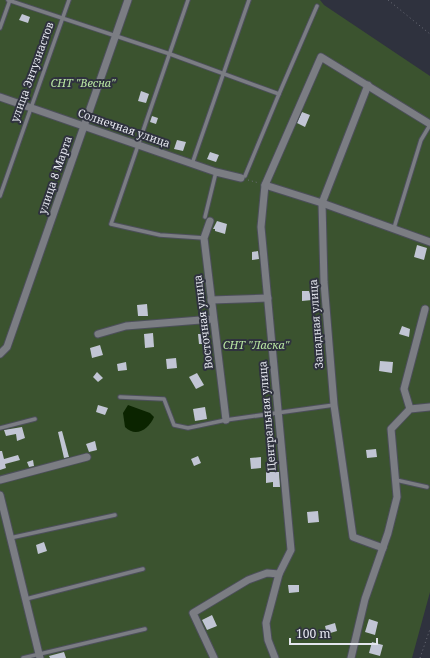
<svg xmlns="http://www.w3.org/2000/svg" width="430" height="658" viewBox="0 0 430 658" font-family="'Noto Serif',serif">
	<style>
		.green { fill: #3b532f }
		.water { fill: #0b2400 }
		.building { fill: #c1c5d4 }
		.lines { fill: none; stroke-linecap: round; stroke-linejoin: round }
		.service-casing { stroke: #4c4f5a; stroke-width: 5.5 }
		.minor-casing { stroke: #4c4f5a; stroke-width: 9 }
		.path { stroke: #6b6d78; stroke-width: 1; stroke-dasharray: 1 3; stroke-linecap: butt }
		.service { stroke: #7b7d83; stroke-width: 3.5 }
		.minor { stroke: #7b7d83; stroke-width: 7 }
		.labels { text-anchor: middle; stroke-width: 4; stroke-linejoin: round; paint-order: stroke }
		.street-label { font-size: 11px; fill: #e4e6ee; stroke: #2f323e }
		.park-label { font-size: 11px; font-style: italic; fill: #b9e7a3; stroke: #2f323e }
	</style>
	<rect width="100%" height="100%" fill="#2f323e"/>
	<path class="green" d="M0,0h320l4,5 106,71v516l-18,66h-412z"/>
	<path class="water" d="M128,405l22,8 4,4c-5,12 -18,21 -29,10l-2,-14z"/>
	<g class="building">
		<path d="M22,14l8,3 -2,6 -9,-3z"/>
		<path d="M141,91l8,3 -3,9 -8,-2z"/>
		<path d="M302,112l8,3 -5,12 -8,-4z"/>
		<path d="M152,116l6,2 -2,6 -6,-2z"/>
		<path d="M177,140l9,2 -3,9 -9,-2z"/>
		<path d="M210,152l9,3 -3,7 -9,-3z"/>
		<path d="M217,221l10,3 -2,10 -10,-3v-2h-2z"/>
		<path d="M417,245l10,3 -3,12 -10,-3z"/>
		<path d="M258,251l1,8 -7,1v-8z"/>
		<path d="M302,291h7l3,9 -10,1z"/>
		<path d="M147,304l1,12h-10l-1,-11z"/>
		<path d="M402,326l8,3 -1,8 -10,-3z"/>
		<path d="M153,333l1,14 -9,1 -1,-14z"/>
		<path d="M198,334h8l1,10h-8z"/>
		<path d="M100,345l3,10 -11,3 -2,-10z"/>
		<path d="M176,358l1,10 -10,1 -1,-10z"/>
		<path d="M380,361l13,1 -1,11 -13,-2z"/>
		<path d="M126,362l1,8 -9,1 -1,-7z"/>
		<path d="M97,372l6,6 -5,4 -5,-5z"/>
		<path d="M197,373l7,12 -8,4 -7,-12z"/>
		<path d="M98,405l10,3 -3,7 -9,-3z"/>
		<path d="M205,407l2,12 -12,2 -2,-12z"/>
		<path d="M22,427l3,11 -8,3 -1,-7 -10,2 -2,-6z"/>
		<path d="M62,431l7,26 -5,1 -6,-26z"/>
		<path d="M95,441l2,9 -8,2 -3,-8z"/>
		<path d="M376,449l1,8 -10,1 -1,-8z"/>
		<path d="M0,451h2l2,8 14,-4 2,5 -15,4 1,4 -6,2z"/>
		<path d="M198,456l3,7 -7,3 -3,-7z"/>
		<path d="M261,457v11l-10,1 -1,-11z"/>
		<path d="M33,460l1,6 -5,1 -2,-5z"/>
		<path d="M266,472h13l1,15h-7v-5l-7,1z"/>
		<path d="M318,511l1,11 -11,1 -1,-11z"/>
		<path d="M44,542l3,9 -9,3 -2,-9z"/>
		<path d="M288,585h11v7l-10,1z"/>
		<path d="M212,615l5,11 -10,4 -5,-10z"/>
		<path d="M369,619l9,3 -3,13 -10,-3z"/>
		<path d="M335,623l2,8 -10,3 -2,-8z"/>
		<path d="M372,642l11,3 -3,11 -11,-3z"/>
		<path d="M64,652l2,6h-16l-1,-2z"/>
	</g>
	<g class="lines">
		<defs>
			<g id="service">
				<path d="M8,0l162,54 109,40"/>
				<path d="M188,0l-77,224 49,11 44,3"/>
				<path d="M0,28l10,-28"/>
				<path d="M192,164l57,-164"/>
				<path d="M245,176l34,-82 38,-88"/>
				<path d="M0,196l69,-196"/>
				<path d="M205,217l11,-45"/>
				<path d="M394,228l27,-88 9,-15"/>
				<path d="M120,397l44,2 10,26 14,3 38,-8 108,-15"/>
				<path d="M0,428l35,-9"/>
				<path d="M396,480l31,7"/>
				<path d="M10,538l105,-23"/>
				<path d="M26,599l117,-30"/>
				<path d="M23,658l122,-29"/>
			</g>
			<g id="minor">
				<path d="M368,85l-46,118 2,79 10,123 19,132 30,11"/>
				<path d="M0,97l216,75 25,6"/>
				<path d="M265,185l57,18 108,39"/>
				<path d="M210,221l-6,17 22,182"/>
				<path d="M211,300l57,-2"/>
				<path d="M98,334l28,-8 87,-7"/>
				<path d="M0,354l7,-7 121,-347"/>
				<path d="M410,409l-6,-20 21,-80"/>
				<path d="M0,480l87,-23"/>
				<path d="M0,495l40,163"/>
				<path d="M214,658l-21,-45 55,-33 19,-7 12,1"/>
				<path d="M275,658l-7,-18 -2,-17 13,-49 12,-24 -30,-323 4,-42 56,-128 109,67"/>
				<path d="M351,658l14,-59 23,-66 9,-36 -6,-68 19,-20 20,-2"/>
			</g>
		</defs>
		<use href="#service" class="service-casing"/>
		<use href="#minor" class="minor-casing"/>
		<g class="path">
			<path d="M388,0l42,34"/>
			<path d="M248,180l11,3"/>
			<path d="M420,658l10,-29"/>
		</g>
		<use href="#service" class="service"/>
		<use href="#minor" class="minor"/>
	</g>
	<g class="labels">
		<g class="street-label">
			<text transform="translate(32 72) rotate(-70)" y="4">улица Энтузиастов</text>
			<text transform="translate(124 128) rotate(19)" y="4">Солнечная улица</text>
			<text transform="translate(55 175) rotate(-71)" y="4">улица 8 Марта</text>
			<text transform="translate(203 322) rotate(-97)" y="4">Восточная улица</text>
			<text transform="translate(316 324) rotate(-94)" y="4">Западная улица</text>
			<text transform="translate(267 416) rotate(-95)" y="4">Центральная улица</text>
		</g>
		<g class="park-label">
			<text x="83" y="87">СНТ "Весна"</text>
			<text x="256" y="349">СНТ "Ласка"</text>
		</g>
	</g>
	<path d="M290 638v6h87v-6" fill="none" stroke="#e4e6ee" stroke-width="2"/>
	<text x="296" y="638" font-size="12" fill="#e4e6ee" stroke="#2f323e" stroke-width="3" paint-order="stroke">100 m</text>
</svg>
